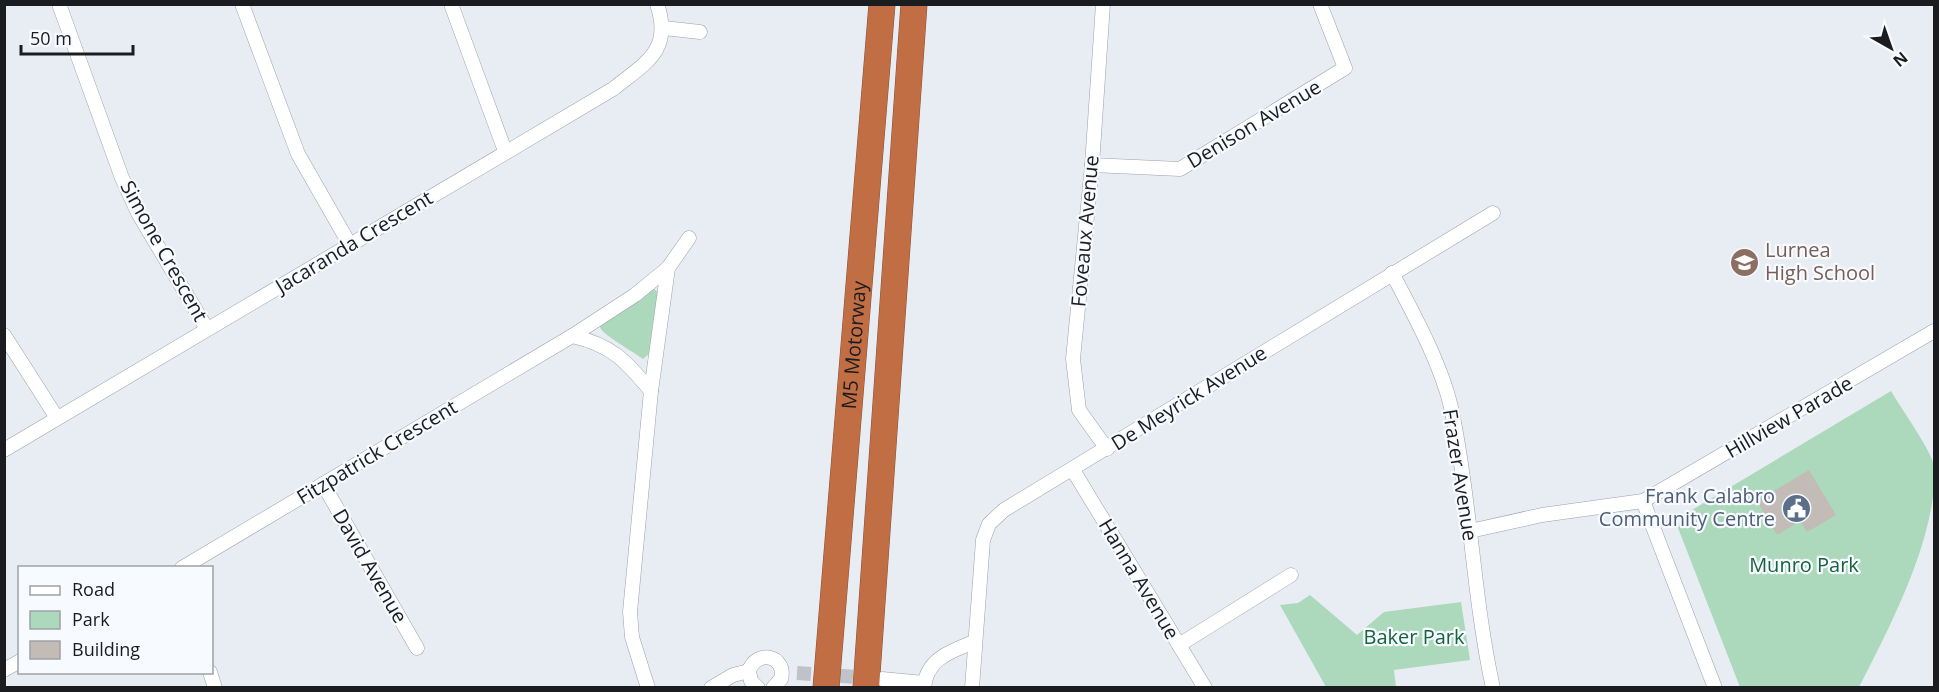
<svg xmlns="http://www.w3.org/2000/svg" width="1939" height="692" viewBox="0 0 1939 692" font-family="'Open Sans',sans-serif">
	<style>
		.green { fill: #acd8bb }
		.building { fill: #c3bbb6 }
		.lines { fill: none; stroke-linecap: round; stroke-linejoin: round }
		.street-tunnel { stroke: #bfc3c9; stroke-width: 14; stroke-dasharray: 14 7; stroke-linecap: butt }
		.street-casing { stroke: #9ca0a8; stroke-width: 15 }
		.highway-casing { stroke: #885137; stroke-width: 27 }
		.street { stroke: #fff; stroke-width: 14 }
		.highway { stroke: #c26e44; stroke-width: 26 }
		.labels { text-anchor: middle; stroke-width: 4.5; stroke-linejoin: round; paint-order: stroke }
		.street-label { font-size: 20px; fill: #1b1c1f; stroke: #f7faff }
		.education-label { font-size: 20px; fill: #785e54; stroke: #f7faff; text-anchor: start }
		.service-label { font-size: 20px; fill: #4e5e75; stroke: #f7faff; text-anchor: end }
		.park-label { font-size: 20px; fill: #16643d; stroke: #f7faff }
	</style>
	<rect width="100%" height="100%" fill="#e8edf4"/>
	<g class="green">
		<path d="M653,288l7,6 -7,27 -3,32 -7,6c-9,-7 -42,-25 -43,-32l1,-4z"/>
		<path d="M1891,391c9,16 41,60 43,75 5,67 -45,163 -75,221h-119l-62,-159 4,-12z"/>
		<path d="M1310,595l47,40 27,-23 77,-10 9,58 -76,10 2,17h-70l-46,-82 18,-2z"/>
	</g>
	<path class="building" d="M1809,470l27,45 -29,17 -7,-11 -23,14 -20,-34z"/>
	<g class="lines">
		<path class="street-tunnel" d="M797,673l74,5"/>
		<defs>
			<g id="street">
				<path d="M59,4l63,174 16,35 69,116"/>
				<path d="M242,4l56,150 52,91"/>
				<path d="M451,4l54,147"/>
				<path d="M1103,4l-11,161 -19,194 6,51 28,39"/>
				<path d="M664,28l36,4"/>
				<path d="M1092,165l88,4 165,-101 -25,-64"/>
				<path d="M1392,273c21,40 51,94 60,139 19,91 21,185 41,276"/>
				<path d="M4,335l53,83"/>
				<path d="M572,336l63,-41 33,-27"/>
				<path d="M4,450l609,-361c32,-26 60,-38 44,-85"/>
				<path d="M1073,470l132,218"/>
				<path d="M323,484l94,164"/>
				<path d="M1643,501l72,187"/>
				<path d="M1470,531l72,-16 101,-14 291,-170"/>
				<path d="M182,568l390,-232c40,9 54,25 79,55"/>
				<path d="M1179,645l112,-70"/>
				<path d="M4,670l16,-9"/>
				<path d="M210,672l5,16"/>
				<path d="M882,679l42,4"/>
				<path d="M648,688l-16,-51 -2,-25 21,-221 17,-123 21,-30"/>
				<path d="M711,688l22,-13 16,-4"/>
				<path d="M758,688l-7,-7 -2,-10c7,-22 38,-16 32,8l-8,9"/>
				<path d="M924,688c2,-29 27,-37 50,-46"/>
				<path d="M972,688l11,-148 6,-16 15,-14 489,-297"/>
			</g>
			<g id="highway">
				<path id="s1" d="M826,688l56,-684"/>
				<path d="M866,688l48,-684"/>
			</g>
		</defs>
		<use href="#street" class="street-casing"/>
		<use href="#highway" class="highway-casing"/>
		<use href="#street" class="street"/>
		<use href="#highway" class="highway"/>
	</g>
	<defs>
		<symbol id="school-disc" viewBox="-11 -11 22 22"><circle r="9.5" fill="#8d6e63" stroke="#f7faff"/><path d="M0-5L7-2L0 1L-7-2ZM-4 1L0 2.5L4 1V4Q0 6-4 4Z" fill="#fff"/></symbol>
		<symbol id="civic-disc" viewBox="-11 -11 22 22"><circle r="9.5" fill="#5c6f8a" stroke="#f7faff"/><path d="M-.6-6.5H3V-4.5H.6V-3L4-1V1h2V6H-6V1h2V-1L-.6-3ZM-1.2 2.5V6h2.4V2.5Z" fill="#fff"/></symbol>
	</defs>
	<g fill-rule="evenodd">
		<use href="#school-disc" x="1728" y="246" width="33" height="33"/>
		<use href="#civic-disc" x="1780" y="492" width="33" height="33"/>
	</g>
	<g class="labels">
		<g class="street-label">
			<text transform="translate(1254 124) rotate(-31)" y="7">Denison Avenue</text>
			<text transform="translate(1085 231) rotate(-85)" y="7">Foveaux Avenue</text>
			<text transform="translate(354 242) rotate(-31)" y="7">Jacaranda Crescent</text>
			<text transform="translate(164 251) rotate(61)" y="7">Simone Crescent</text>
			<text dy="7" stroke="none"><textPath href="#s1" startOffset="344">M5 Motorway</textPath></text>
			<text transform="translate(1189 398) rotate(-32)" y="7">De Meyrick Avenue</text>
			<text transform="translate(1789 417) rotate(-30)" y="7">Hillview Parade</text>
			<text transform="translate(377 452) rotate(-31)" y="7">Fitzpatrick Crescent</text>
			<text transform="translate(1460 475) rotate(81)" y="7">Frazer Avenue</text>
			<text transform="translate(370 566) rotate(60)" y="7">David Avenue</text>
			<text transform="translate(1139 579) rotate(59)" y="7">Hanna Avenue</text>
		</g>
		<g class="education-label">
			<text x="1765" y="257">Lurnea<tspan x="1765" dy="23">High School</tspan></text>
		</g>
		<g class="service-label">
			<text x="1775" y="503">Frank Calabro<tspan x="1775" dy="23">Community Centre</tspan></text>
		</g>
		<g class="park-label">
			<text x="1804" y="572">Munro Park</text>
			<text x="1414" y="644">Baker Park</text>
		</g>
	</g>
	<rect width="1939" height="692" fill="none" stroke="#1b1c1f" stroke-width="12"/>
	<rect x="18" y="566" width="195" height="108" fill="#f7faff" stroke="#9fa1a5" stroke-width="1.5"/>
	<rect x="30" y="586" width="30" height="9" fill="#ffffff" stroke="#9fa1a5" stroke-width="1.5"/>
	<text x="72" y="596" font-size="18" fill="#1b1c1f">Road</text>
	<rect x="30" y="611" width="30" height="18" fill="#acd8bb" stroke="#9fa1a5" stroke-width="1.5"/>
	<text x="72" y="626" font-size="18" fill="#1b1c1f">Park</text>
	<rect x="30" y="641" width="30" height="18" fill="#c3bbb6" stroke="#9fa1a5" stroke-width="1.5"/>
	<text x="72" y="656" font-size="18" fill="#1b1c1f">Building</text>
	<g transform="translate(1891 48) rotate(140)" stroke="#f7faff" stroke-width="4.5" paint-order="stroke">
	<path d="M0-4.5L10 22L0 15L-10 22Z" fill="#1b1c1f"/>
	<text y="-9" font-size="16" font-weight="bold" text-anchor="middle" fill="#1b1c1f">N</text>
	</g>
	<path d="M21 45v9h112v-9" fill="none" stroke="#1b1c1f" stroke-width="3"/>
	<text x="30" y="45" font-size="18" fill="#1b1c1f" stroke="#f7faff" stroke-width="4.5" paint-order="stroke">50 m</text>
</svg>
